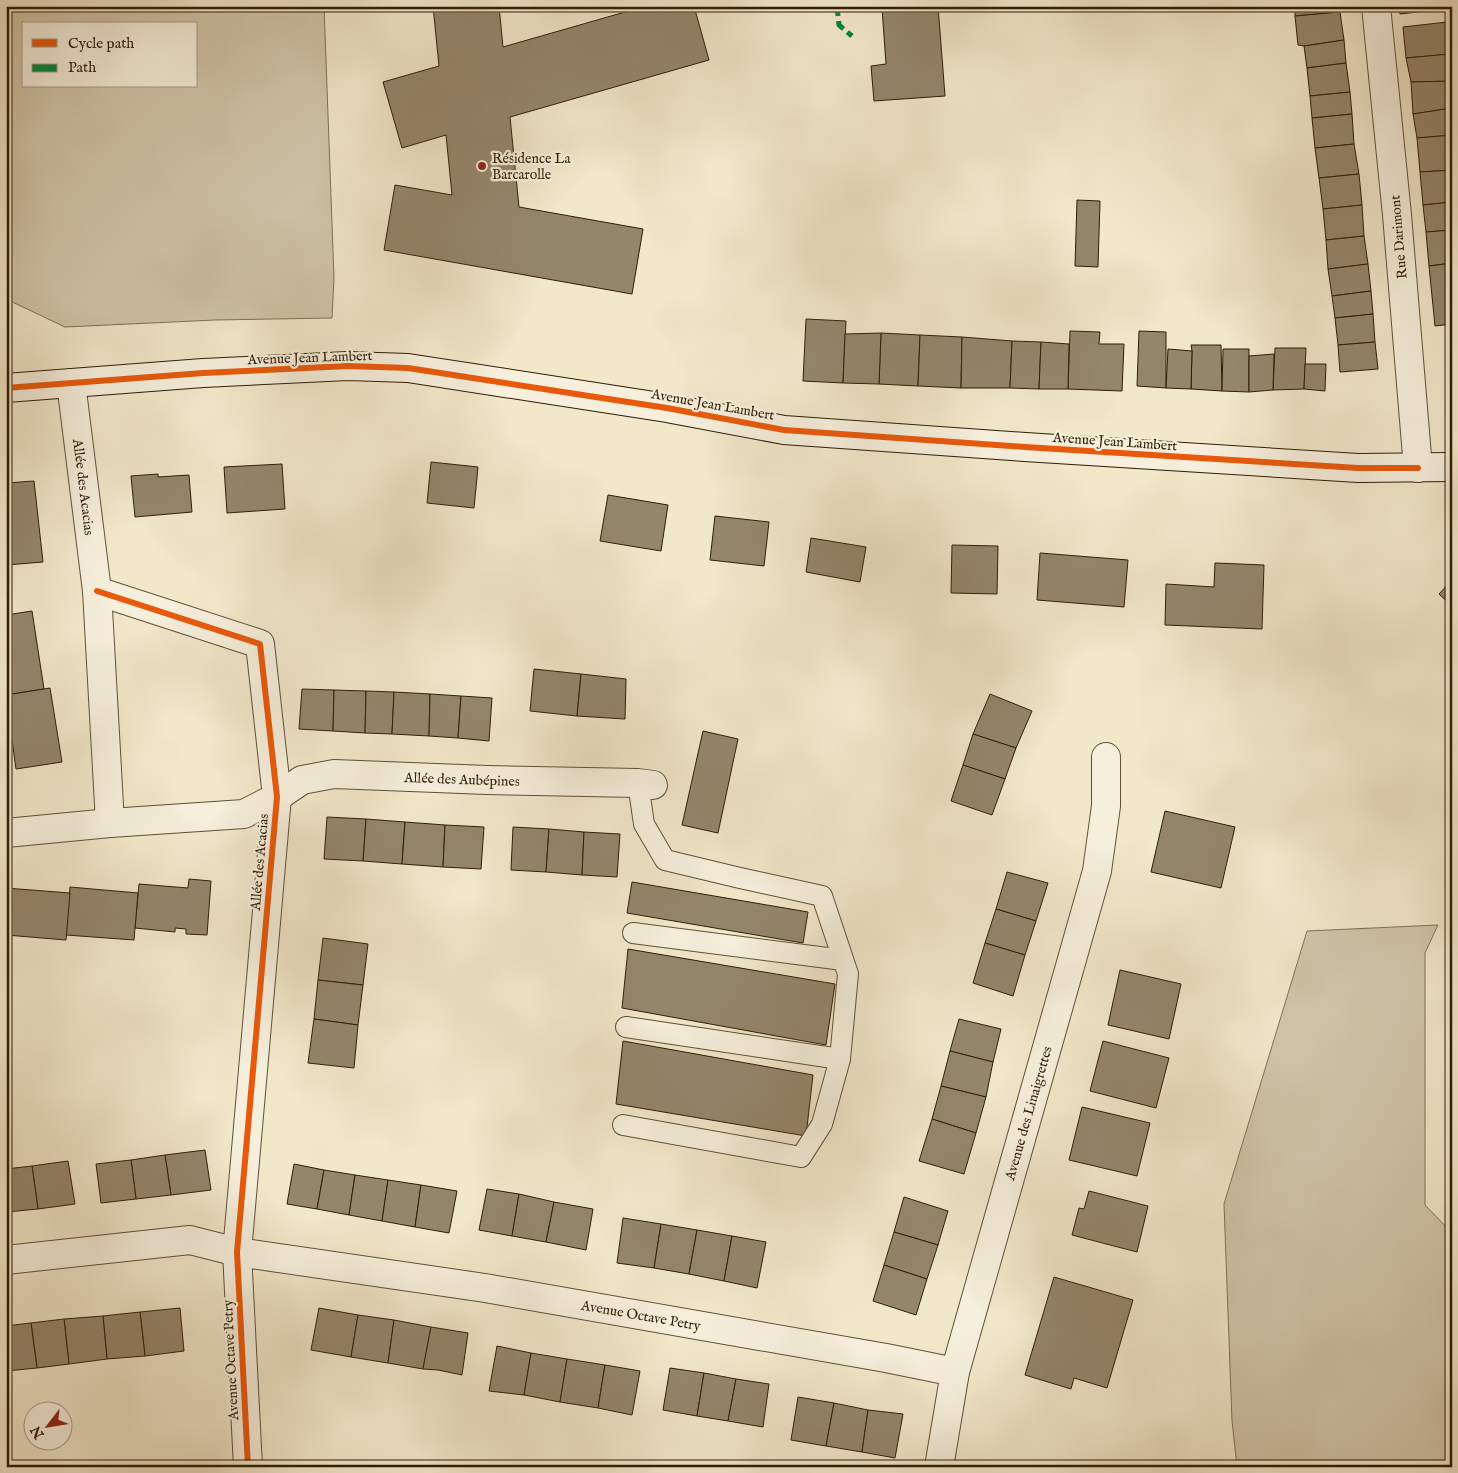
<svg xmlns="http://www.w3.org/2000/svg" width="1458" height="1473" viewBox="0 0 1458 1473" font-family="'IM FELL English',serif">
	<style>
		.green { fill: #d0c5a8; stroke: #807156; fill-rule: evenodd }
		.building { fill: #94866b; stroke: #2f1d05 }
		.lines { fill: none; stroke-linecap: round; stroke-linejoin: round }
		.service-casing { stroke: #605036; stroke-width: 22 }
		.minor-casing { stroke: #605036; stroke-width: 30 }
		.secondary-casing { stroke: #2f1d05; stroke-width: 30 }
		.service { stroke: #f6efdc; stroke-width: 20 }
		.minor { stroke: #f6efdc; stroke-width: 28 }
		.secondary { stroke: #f6efdc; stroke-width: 28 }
		.quiet { stroke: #00873e; stroke-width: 5; stroke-dasharray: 10 5; stroke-linecap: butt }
		.cycleway-casing { stroke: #f6efdc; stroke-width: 9 }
		.cycleway { stroke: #e8590c; stroke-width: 6 }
		.poi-dot { fill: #8f2418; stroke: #f6efdc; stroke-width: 2 }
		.labels { text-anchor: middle; stroke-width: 4.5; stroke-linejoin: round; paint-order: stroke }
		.poi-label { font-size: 14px; fill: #2f1d05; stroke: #f6efdc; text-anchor: start }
		.street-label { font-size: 14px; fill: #2f1d05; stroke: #f6efdc }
	</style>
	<rect width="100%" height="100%" fill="#f1e7c9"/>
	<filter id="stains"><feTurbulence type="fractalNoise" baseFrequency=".004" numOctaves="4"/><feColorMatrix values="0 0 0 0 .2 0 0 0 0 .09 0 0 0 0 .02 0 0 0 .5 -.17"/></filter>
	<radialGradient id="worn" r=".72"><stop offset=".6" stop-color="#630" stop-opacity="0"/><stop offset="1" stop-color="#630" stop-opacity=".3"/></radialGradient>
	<g class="green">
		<path d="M16,6h308l10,272 -2,40 -117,2 -150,7 -59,-28v-282zM24,24h172v62h-172z"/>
		<path d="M1438,925l-13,28v252l27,28 -1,234h-214l-5,-46 -8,-217 83,-273z"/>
	</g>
	<g class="building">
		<path d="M433,6h66l4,41 143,-41h48l15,54 -199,57 9,90 124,22 -11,65 -248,-44 11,-65 57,10 -6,-60 -44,13 -19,-66 56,-16z"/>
		<path d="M900,6h38l7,90 -71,5 -3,-35 15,-2 -4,-56z"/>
		<path d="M1295,6h44l1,6 -45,4z"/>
		<path d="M1399,6h45v3l-44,5z"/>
		<path d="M1340,12l4,28 -40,6 -6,-1 -3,-29z"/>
		<path d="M1447,22l3,32 -44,4 -3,-31z"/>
		<path d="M1344,40l2,23 -39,5 -3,-22z"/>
		<path d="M1450,54l2,27 -41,1 -5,-24z"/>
		<path d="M1346,63l4,29 -40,4 -3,-28z"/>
		<path d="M1452,81v27l-39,6 -2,-32z"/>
		<path d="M1350,92l2,22 -40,4 -2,-22z"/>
		<path d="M1452,108v27l-35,3 -4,-24z"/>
		<path d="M1352,114l2,30 -39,4 -3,-30z"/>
		<path d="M1452,135v35l-32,2 -3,-34z"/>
		<path d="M1354,144l5,30 -40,4 -4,-30z"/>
		<path d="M1452,170v32l-29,3 -3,-33z"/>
		<path d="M1359,174l3,31 -39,4 -4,-31z"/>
		<path d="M1077,200l23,1 -2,66 -23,-1z"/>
		<path d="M1452,202v28l-26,2 -3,-27z"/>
		<path d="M1362,205l2,31 -38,4 -3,-31z"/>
		<path d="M1452,230v33l-23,3 -3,-34z"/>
		<path d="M1364,236l4,28 -40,5 -2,-29z"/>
		<path d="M1452,263v61l-17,2 -6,-60z"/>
		<path d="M1368,264l3,27 -39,5 -4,-27z"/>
		<path d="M1371,291l2,23 -38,4 -3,-22z"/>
		<path d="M1373,314l2,28 -37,3 -3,-27z"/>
		<path d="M806,319l40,2 -3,62 -40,-2z"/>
		<path d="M1070,331l30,1 -1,12h25l-2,47 -54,-2z"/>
		<path d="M1139,331l27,1v56l-29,-2z"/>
		<path d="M881,333l39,2 -2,51 -39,-2z"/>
		<path d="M881,333l-2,51 -36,-1 2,-49z"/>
		<path d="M920,335l42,2 -1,51 -43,-2z"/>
		<path d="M962,337l50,4 -2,47h-49z"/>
		<path d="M1012,341l29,1 -2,47 -29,-1z"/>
		<path d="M1041,342l28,2 -1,45h-29z"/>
		<path d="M1375,342l3,27 -38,3 -2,-27z"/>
		<path d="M1191,345h30l1,46 -31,-2 1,-38z"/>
		<path d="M1275,348h31l-2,41 -31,1z"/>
		<path d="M1168,349l24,2 -1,38 -25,-1z"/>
		<path d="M1223,349h26v43l-27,-1z"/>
		<path d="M1274,354l-1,36 -24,2v-36z"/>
		<path d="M1305,364h21l-1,27 -21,-2z"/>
		<path d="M431,462l47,5 -4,41 -47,-5z"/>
		<path d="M282,464l3,45 -58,4 -3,-46z"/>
		<path d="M158,474v3l31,-2 3,37 -57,5 -4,-41z"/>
		<path d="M34,481l9,81 -37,3v-82z"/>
		<path d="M608,495l60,10 -7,46 -61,-10z"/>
		<path d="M715,516l54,6 -5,44 -54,-6z"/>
		<path d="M811,538l55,9 -6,35 -54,-10z"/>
		<path d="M952,545l46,1 -1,48 -46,-1z"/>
		<path d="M1040,553l88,7 -4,47 -87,-7z"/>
		<path d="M1215,563l49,2 -2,64 -97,-4 1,-41 48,3z"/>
		<path d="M1452,580v26l-13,-12z"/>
		<path d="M32,611l12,78 -38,6v-80z"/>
		<path d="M534,669l47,5 -4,42 -47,-5z"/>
		<path d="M581,674l45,5 -1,40 -48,-3z"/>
		<path d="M50,688l12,74 -46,7 -10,-74z"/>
		<path d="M302,689l32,1 -1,41 -34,-2z"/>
		<path d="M334,690l32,1 -1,42 -32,-2z"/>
		<path d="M366,691l28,1 -2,42 -27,-1z"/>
		<path d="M394,692l36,2 -1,42 -37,-2z"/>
		<path d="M430,694l31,2 -3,42 -29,-2z"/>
		<path d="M990,694l42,17 -16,37 -43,-14z"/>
		<path d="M461,696l31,2 -3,43 -31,-3z"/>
		<path d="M703,731l35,8 -20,94 -36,-8z"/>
		<path d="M973,734l43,14 -11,31 -42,-14z"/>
		<path d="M963,765l42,14 -13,36 -41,-14z"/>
		<path d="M1165,811l70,16 -14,61 -70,-16z"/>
		<path d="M327,817l39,2 -3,42 -39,-2z"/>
		<path d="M366,819l39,3 -3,42 -39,-3z"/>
		<path d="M405,822l40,3 -2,42 -41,-3z"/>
		<path d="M445,825l39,2 -3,42 -38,-2z"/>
		<path d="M513,827l36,2 -3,43 -35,-2z"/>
		<path d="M549,829l35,3 -2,43 -36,-3z"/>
		<path d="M584,832l36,2 -3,43 -35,-2z"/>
		<path d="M1007,872l41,11 -12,38 -40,-12z"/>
		<path d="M189,879l22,2 -4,54 -21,-1v-5l-11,-1v4l-40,-4 4,-44 49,4z"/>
		<path d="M632,882l176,30 -5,31 -176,-30z"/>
		<path d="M70,887l68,6 -4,47 -68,-5z"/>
		<path d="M6,888l64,5 -4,47 -60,-5z"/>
		<path d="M996,909l40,12 -11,34 -40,-12z"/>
		<path d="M323,938l45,6 -5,41 -45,-5z"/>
		<path d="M985,943l40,12 -12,41 -40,-13z"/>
		<path d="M628,949l207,35 -9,61 -204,-37z"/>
		<path d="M1120,970l61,14 -12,55 -61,-14z"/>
		<path d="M318,980l45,5 -5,40 -44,-6z"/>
		<path d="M314,1019l44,6 -4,43 -46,-5z"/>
		<path d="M959,1019l42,10 -8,33 -43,-11z"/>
		<path d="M623,1041l190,34 -7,61 -190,-32z"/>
		<path d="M1103,1041l66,17 -13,50 -66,-17z"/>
		<path d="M950,1051l43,11 -7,35 -45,-11z"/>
		<path d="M941,1086l45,11 -10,36 -44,-14z"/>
		<path d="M1082,1107l68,16 -13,53 -68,-16z"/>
		<path d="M932,1119l44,14 -12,41 -45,-13z"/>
		<path d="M205,1150l6,40 -40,5 -6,-40z"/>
		<path d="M165,1155l6,40 -35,4 -5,-39z"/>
		<path d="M131,1160l5,39 -35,4 -5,-39z"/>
		<path d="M68,1161l7,43 -37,5 -6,-43z"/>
		<path d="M294,1164l30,6 -7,39 -30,-5z"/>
		<path d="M32,1166l6,43 -32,3v-43z"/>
		<path d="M324,1170l31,5 -6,40 -32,-6z"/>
		<path d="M355,1175l33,5 -6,41 -33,-6z"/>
		<path d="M388,1180l33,5 -6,42 -33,-6z"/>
		<path d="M421,1185l36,6 -8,42 -34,-6z"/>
		<path d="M487,1189l32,5 -7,42 -33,-6z"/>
		<path d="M1089,1191l59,15 -11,46 -65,-17 7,-27 5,1z"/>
		<path d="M519,1194l35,8 -8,40 -34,-6z"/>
		<path d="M904,1197l44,14 -10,34 -44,-13z"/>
		<path d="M554,1202l39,7 -7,41 -40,-8z"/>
		<path d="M623,1218l38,6 -7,44 -37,-5z"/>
		<path d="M661,1224l36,6 -8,44 -35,-6z"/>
		<path d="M697,1230l35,6 -8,45 -35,-7z"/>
		<path d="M894,1232l44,13 -11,34 -43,-14z"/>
		<path d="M732,1236l34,6 -9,46 -33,-7z"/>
		<path d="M884,1265l43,14 -11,36 -43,-14z"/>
		<path d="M1054,1277l79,23 -26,88 -33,-10 -3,11 -46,-14z"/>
		<path d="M180,1308l4,43 -39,5 -5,-44z"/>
		<path d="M319,1308l39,7 -7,42 -40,-7z"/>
		<path d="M140,1312l5,44 -38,3 -4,-43z"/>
		<path d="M358,1315l36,5 -6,43 -37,-6z"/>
		<path d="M103,1316l4,43 -38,5 -5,-45z"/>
		<path d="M64,1319l5,45 -32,4 -6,-45z"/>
		<path d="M394,1320l37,7 -8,42 -35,-6z"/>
		<path d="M31,1323l6,45 -31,3v-45z"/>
		<path d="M431,1327l37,6 -6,42 -24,-5 -15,-1z"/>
		<path d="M497,1346l34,7 -7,42 -35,-4z"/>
		<path d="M531,1353l36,6 -7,43 -36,-7z"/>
		<path d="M567,1359l38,6 -7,43 -38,-6z"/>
		<path d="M605,1365l35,6 -8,44 -34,-7z"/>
		<path d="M670,1368l34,5 -7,43 -34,-6z"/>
		<path d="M704,1373l32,6 -8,42 -31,-5z"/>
		<path d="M736,1379l33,5 -6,43 -35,-6z"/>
		<path d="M798,1397l36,6 -8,43 -35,-6z"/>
		<path d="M834,1403l34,7 -6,42 -36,-6z"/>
		<path d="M868,1410l35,4 -8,44 -33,-6z"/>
	</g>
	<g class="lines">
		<defs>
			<g id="service">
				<path d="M633,933l210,27"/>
				<path d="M626,1027l214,32"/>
				<path d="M623,1125l178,32 21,-33 18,-65 8,-85 -26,-78 -82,-18 -75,-18 -21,-36 -6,-41"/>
			</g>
			<g id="minor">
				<path d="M1376,6l21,209 21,253"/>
				<path d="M71,383l26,208 13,232"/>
				<path d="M97,591l163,53 17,153 -40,455 11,215"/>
				<path d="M6,833l104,-10 134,-9 33,-17 25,-17 32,-6 153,6 151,3 15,2"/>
				<path d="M6,1260l184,-20 47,12 248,36 401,70 69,14"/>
				<path d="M939,1467l16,-95 142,-501 9,-65v-49"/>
			</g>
			<path id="secondary" d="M6,388l197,-15 145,-7 60,2 259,40 117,22 241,17 333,21 94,-1"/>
		</defs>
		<use href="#service" class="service-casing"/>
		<use href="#minor" class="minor-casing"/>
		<use href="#secondary" class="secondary-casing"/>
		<use href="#service" class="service"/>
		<use href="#minor" class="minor"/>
		<use href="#secondary" class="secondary"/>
		<path class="quiet" d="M837,6l2,19 13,11"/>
		<defs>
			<g id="cycleway">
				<path d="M6,388l197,-15 145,-7 60,2 259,40 117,22 241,17 333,21h60"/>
				<path d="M97,591l163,53 17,153 -40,455 11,215"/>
			</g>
		</defs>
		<use href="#cycleway" class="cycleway-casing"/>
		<use href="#cycleway" class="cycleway"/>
	</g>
	<circle class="poi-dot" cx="482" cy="166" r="5"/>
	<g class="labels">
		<g class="poi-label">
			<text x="492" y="163">Résidence La<tspan x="492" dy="16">Barcarolle</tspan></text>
		</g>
		<g class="street-label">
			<text transform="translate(1398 237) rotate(-95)" y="5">Rue Darimont</text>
			<text transform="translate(310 357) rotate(-2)" y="5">Avenue Jean Lambert</text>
			<text transform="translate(713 404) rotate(10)" y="5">Avenue Jean Lambert</text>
			<text transform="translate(1115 441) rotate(4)" y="5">Avenue Jean Lambert</text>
			<text transform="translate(84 487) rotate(83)" y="5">Allée des Acacias</text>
			<text transform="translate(462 779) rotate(2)" y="5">Allée des Aubépines</text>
			<text transform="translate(259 862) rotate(-85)" y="5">Allée des Acacias</text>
			<text transform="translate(1028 1113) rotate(-74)" y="5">Avenue des Linaigrettes</text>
			<text transform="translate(641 1315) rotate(10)" y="5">Avenue Octave Petry</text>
			<text transform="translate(230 1360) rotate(-93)" y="5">Avenue Octave Petry</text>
		</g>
	</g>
	<rect width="1458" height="1473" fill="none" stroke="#f1e7c9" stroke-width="25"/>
	<rect x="8" y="8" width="1443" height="1458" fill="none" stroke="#2f1d05" stroke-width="2.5"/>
	<rect x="12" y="12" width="1433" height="1448" fill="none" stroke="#2f1d05"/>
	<rect x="22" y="22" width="175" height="65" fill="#f6efdc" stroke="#a69b86"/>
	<rect x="32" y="39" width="25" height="8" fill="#e8590c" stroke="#a69b86"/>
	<text x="68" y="48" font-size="15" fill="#2f1d05">Cycle path</text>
	<rect x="32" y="64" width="25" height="8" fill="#00873e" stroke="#a69b86"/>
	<text x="68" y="72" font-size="15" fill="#2f1d05">Path</text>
	<g transform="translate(48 1426) rotate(239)"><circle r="24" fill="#f6efdc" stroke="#a69b86"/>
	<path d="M0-4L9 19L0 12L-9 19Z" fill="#8f2418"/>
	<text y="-8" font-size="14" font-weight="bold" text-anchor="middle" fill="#2f1d05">N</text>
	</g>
	<rect width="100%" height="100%" filter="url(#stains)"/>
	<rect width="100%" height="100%" fill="url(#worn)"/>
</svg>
